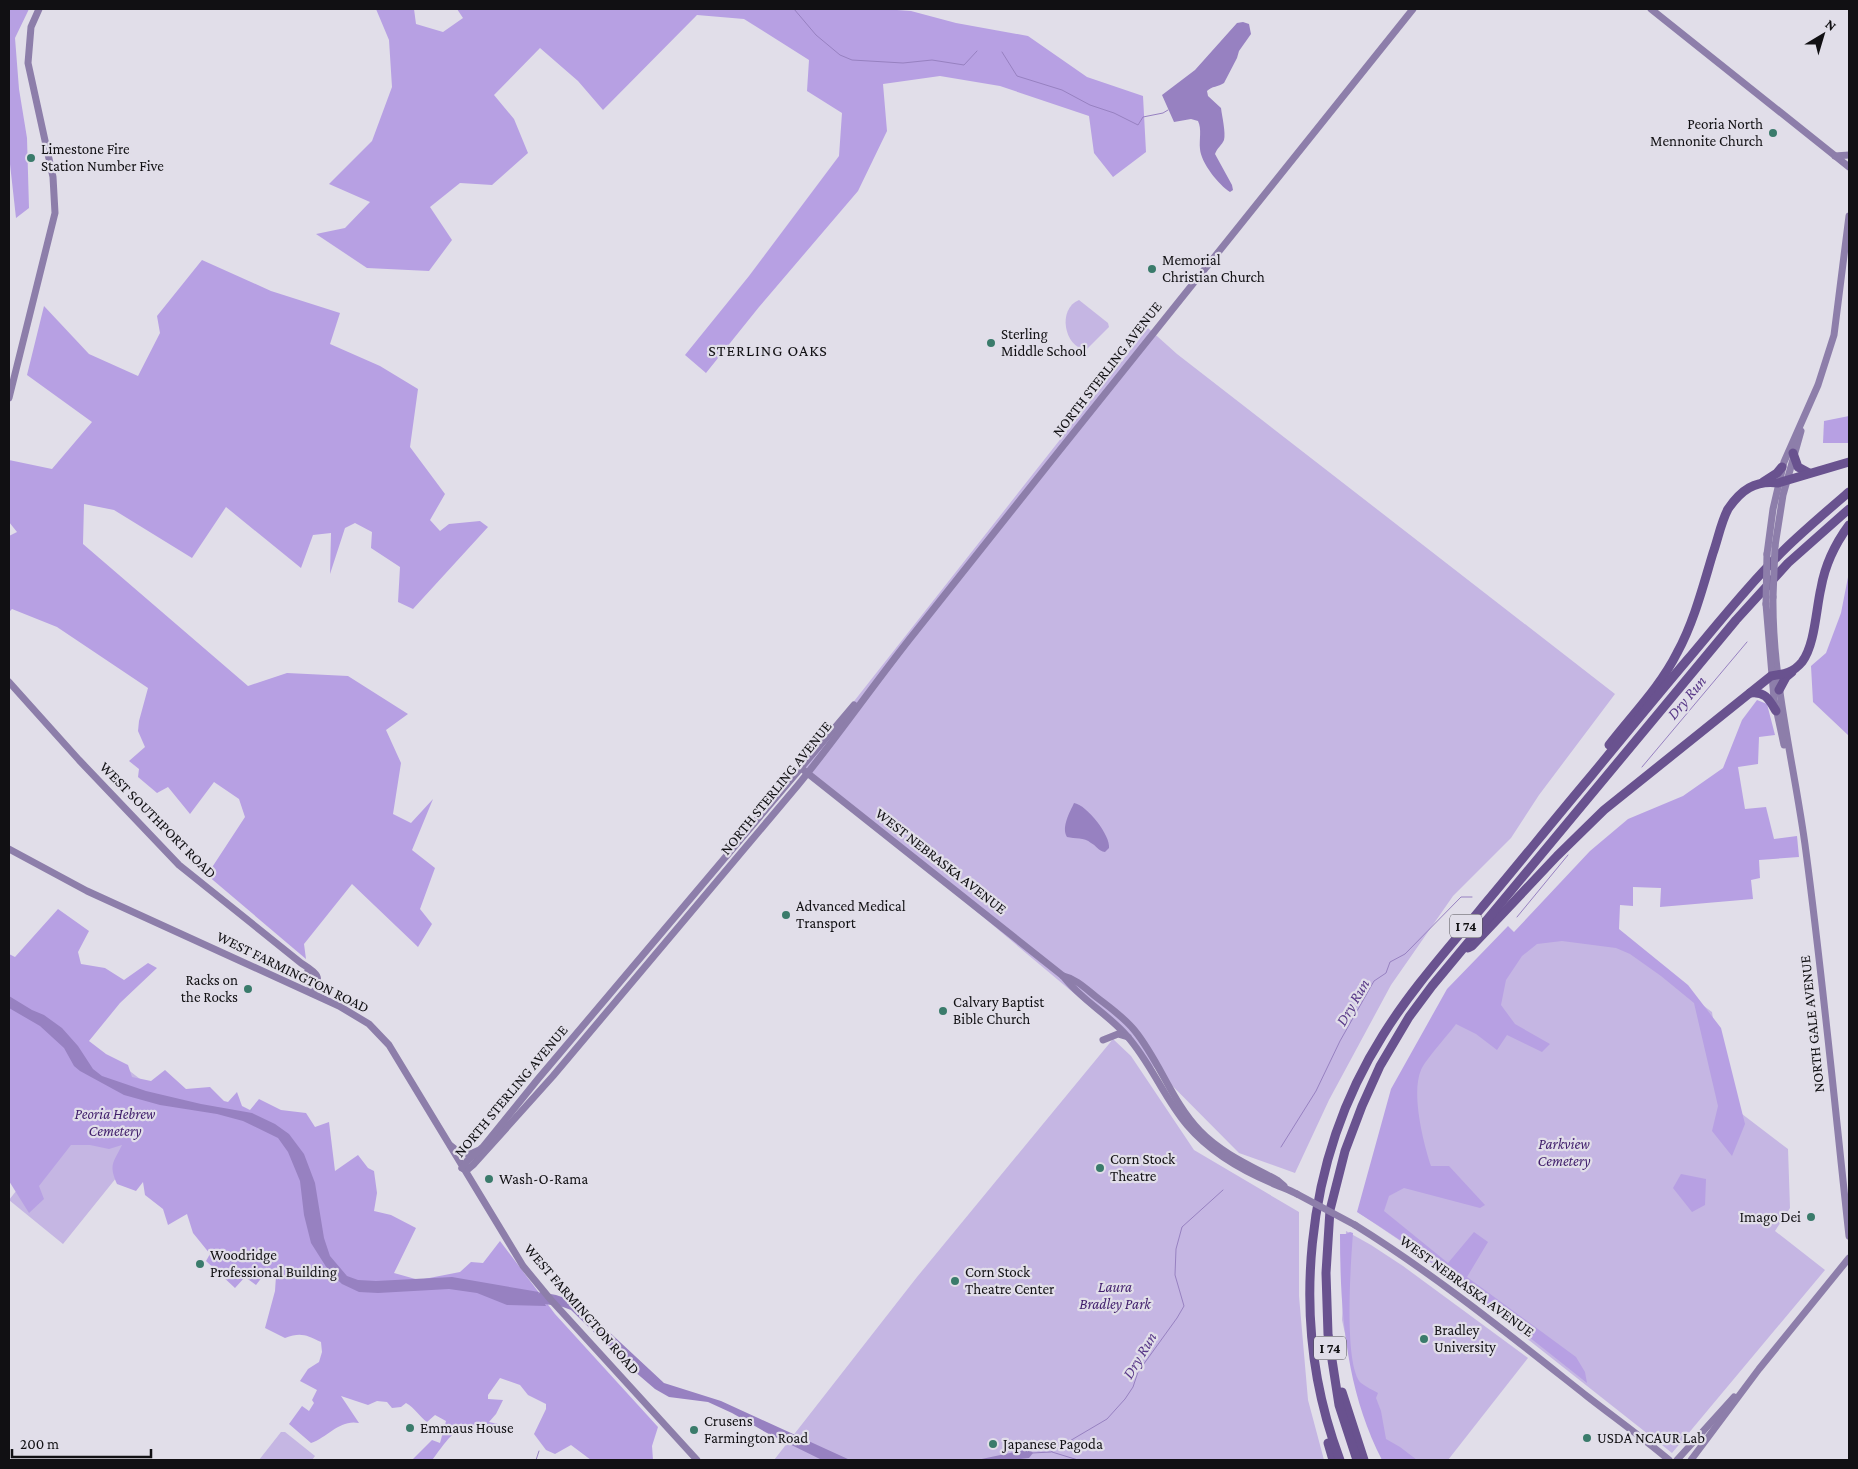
<svg xmlns="http://www.w3.org/2000/svg" width="1858" height="1469" viewBox="0 0 1858 1469" font-family="'Crimson Pro',serif">
	<style>
		.green { fill: #c5b6e3 }
		.forest { fill: #b7a0e3 }
		.water { fill: #9781c1 }
		.lines { fill: none; stroke-linecap: round; stroke-linejoin: round }
		.stream { stroke: #9781c1; stroke-width: 1 }
		.secondary { stroke: #8d7eaa; stroke-width: 7 }
		.highway { stroke: #69528f; stroke-width: 9 }
		.secondary-bridge { stroke: #8d7eaa; stroke-width: 7 }
		.poi-dot { fill: #3a7b6b; stroke: #e1dee9; stroke-width: 2 }
		.labels { text-anchor: middle; stroke-width: 4.5; stroke-linejoin: round; paint-order: stroke }
		.shield { fill: #e1dee9; stroke: #4f4e53; stroke-width: 1 }
		.shield-label { font-size: 14px; font-weight: bold; fill: #111013 }
		.poi-label { font-size: 15px; fill: #111013; stroke: #e1dee9; text-anchor: start }
		.street-label { font-size: 15px; fill: #111013; stroke: #e1dee9 }
		.park-label { font-size: 15px; font-style: italic; fill: #401e6b; stroke: #e1dee9 }
		.neighbourhood-label { font-size: 16px; letter-spacing: 1px; fill: #111013; stroke: #e1dee9 }
		.water-label { font-size: 16px; font-style: italic; fill: #593988; stroke: #e1dee9 }
	</style>
	<rect width="100%" height="100%" fill="#e1dee9"/>
	<g class="green">
		<path d="M1079,300l29,23 1,4 -23,23c-22,-3 -29,-41 -7,-50z"/>
		<path d="M1148,328l29,26 438,340 -76,101 -28,43 -58,58 -62,89 -62,115 -34,73 -56,-20 -126,-127 -310,-260z"/>
		<path d="M1555,896l157,116 13,89 63,48 2,59 -15,23 50,39 -153,183 -255,-201 -58,-39 38,-121z"/>
		<path d="M1113,1039l18,17 63,94 105,62v84l9,104 16,60h-550l143,-183z"/>
		<path d="M118,1062l48,37 12,2 -115,143 -54,-44z"/>
		<path d="M1346,1231l25,14 32,21 125,92 -80,102h-63l-26,-63 -17,-77z"/>
		<path d="M281,1432h4l30,24 -3,4h-53z"/>
	</g>
	<g class="forest">
		<path d="M9,9h20l-14,29 4,51 8,49 2,70 -13,10 -7,-63z"/>
		<path d="M376,9h38l2,15 27,8 20,-14 -6,-9h426l28,2 45,12 72,13 59,41 56,19 3,56 -33,25 -19,-24 -5,-37 -89,-30 -60,-10 -57,8 4,47 -29,60 -99,116 -53,66 -21,-18 64,-79 90,-120 3,-43 -35,-22 2,-31 -65,-41 -47,-4 -94,95 -25,-29 -38,-33 -46,47 20,24 14,34 -36,32 -32,-2 -30,24 22,33 -23,31 -62,-3 -51,-34 29,-6 25,-26 -41,-18 43,-43 20,-54 -3,-47z"/>
		<path d="M202,260l69,31 69,22 -10,31 50,22 38,23 -8,58 35,47 -15,26 10,11 9,-7 31,-3 8,6 -75,82 -15,-7 2,-35 -29,-19 1,-16 -17,-9 -10,5 -15,46 1,-41 -18,2 -12,33 -75,-61 -34,51 -78,-48 -30,-6 -1,40 165,142 39,-13 61,3 60,38 -22,16 15,33 -8,51 18,9 22,-24 -21,51 23,18 -15,41 12,15 -14,23 -66,-63 -48,60 2,15 -99,-84 38,-58 -6,-18 -25,-17 -24,32 -22,-27 -11,6 -19,-16 1,-8 -10,-8 16,-14 -7,-16 1,-10 9,-33 -91,-61 -45,-18 -3,3v-76l8,-4 -8,-10v-62l43,9 40,-47 -65,-47 17,-69 45,48 49,22 22,-43 -3,-17z"/>
		<path d="M1849,416v27h-26l1,-22z"/>
		<path d="M1849,572v164l-36,-34 -2,-36 15,-13 15,-40z"/>
		<path d="M1757,700l10,4 8,31 -16,2 -1,27 -20,3 7,42 21,-2 8,32 23,-3 2,21 -40,3 1,18 -9,2 2,19 -93,8 1,-19 -28,-1v19l-13,-1 -1,24 69,56 33,43 24,96 -13,32 -20,-25 6,-25 -24,-103 -33,-27 -31,-22 -14,-6 -54,-7 -25,3 -15,12 -16,24 -5,25 14,19 35,20 -8,8 -35,-17 -10,15 -21,-16 -20,-10c-8,11 -30,35 -35,46 -10,23 2,72 10,96h18l36,39 -5,3 -76,-20 -15,8 -5,15 64,52 26,-31 14,10 -21,35 109,80 9,15 2,11c-75,-59 -149,-121 -230,-171l34,-123 56,-100 61,-63 6,6 76,-81 38,-32 55,-23 40,-28 19,-48z"/>
		<path d="M58,909l31,22 -11,21 3,12 24,4 19,12 24,-17 9,5 -37,35 -31,38 17,13 22,11 4,12 19,4 14,-11 21,19 24,-2 14,14 4,1 9,-10 5,14 8,4 9,-11 22,11 25,3 9,14 14,-5 6,49 23,-16 10,13 6,3 3,22 -3,18 17,4 25,13 -22,45 25,7 41,-8 11,-10 12,1 17,-22 55,73 103,113 -6,19 1,14h-62l-20,-15 -16,9 -9,-4 -12,-16 12,-25v-5l-18,-9 -8,-10 -20,-7 -12,17v4l15,1 -7,14 -7,8 22,5c-7,3 -15,7 -23,5 -4,-2 -7,-5 -11,-6 -20,-6 -35,22 -45,34h-20l20,-20 8,3 6,-22 -11,-6 -8,7c-8,-6 -12,-14 -21,-19l-5,4 -9,1 -5,-6 -10,-1 -9,4 -27,-9 18,27c-19,-4 -31,14 -48,20l-22,-19 13,-18 7,5 5,-8 -2,-3 5,-10 -17,-9 8,-12 11,-7 3,-10 -1,-10c-15,-7 -20,-10 -36,-4l-20,-10 10,-37 1,-15 -10,-4 -10,13 -11,-8 -10,11 -29,-27 4,-7 -17,-21 -6,-19 -19,11 -5,-16 -18,-14 -2,-13 -7,9 -19,-7c-9,-20 -3,-22 5,-39l-13,4 -19,-4h-19l-32,41 5,13 -15,14 -20,-32v-227l6,3z"/>
		<path d="M1681,1174l25,5 -1,26 -13,7 -19,-24z"/>
		<path d="M1350,1232l3,1c-2,27 -10,132 8,150 5,4 12,7 17,10l-2,5 5,13 5,28 14,8 17,13h-35c-36,-70 -42,-148 -42,-226h6z"/>
	</g>
	<g class="water">
		<path d="M1243,22l6,2 2,10 -12,17 -2,7 -13,25c-6,4 -12,3 -17,8l1,5 13,12c1,8 5,25 3,32 -2,5 -7,8 -9,14l17,31 1,5 -3,2c-11,-7 -29,-29 -30,-43 -1,-9 2,-20 -2,-28l-7,-2 -17,3 -12,-27 33,-25 42,-47z"/>
		<path d="M1074,803c13,2 37,33 35,45l-4,4c-7,-1 -8,-6 -14,-9 -7,-6 -16,-4 -24,-6 -6,-10 3,-25 7,-34z"/>
		<path d="M9,996l23,14 12,5 18,13 16,18 15,23 9,7 44,15 55,13 51,9 23,11 14,10 15,20 11,29 9,55 6,18 17,20 11,4 18,1 76,-4 87,15 -1,2 2,-2 16,3 21,7 87,81 57,18 129,59h-28l-55,-27 -35,-20 -24,-11 -39,-5 -14,-8 -21,-18 -63,-61 -8,-3 -18,-3 1,2 -39,-1 -30,-12 -28,-4 -71,4 -19,-1 -17,-8 -12,-11 -19,-30 -7,-28 -4,-34 -12,-29 -10,-14 -35,-17 -26,-7 -57,-9 -36,-10 -44,-24 -6,-5 -10,-18 -24,-22 -31,-18z"/>
		<path d="M1029,1449l4,4 -4,5 -18,2h-34z"/>
	</g>
	<g class="lines">
		<g class="stream">
			<path d="M794,9l22,26 24,20 12,5 51,3 29,-3 32,5 13,-14"/>
			<path d="M1002,52l15,24 45,14 28,15 24,8 24,12 5,-8 20,-4 5,-3"/>
			<path d="M1642,767l105,-125"/>
			<path d="M1517,917l51,-62"/>
			<path d="M1281,1147l35,-56 24,-50 34,-60 12,-8 4,-11 15,-8 56,-57h11"/>
			<path d="M1052,1452l26,8"/>
			<path d="M1032,1453l19,-1 56,-33 18,-20 8,-12 5,-15 39,-54 7,-12 -9,-31 1,-26 6,-22 41,-37"/>
			<path d="M536,1460l3,-9"/>
		</g>
		<g class="secondary">
			<path d="M1651,9l198,158"/>
			<path d="M1835,156l14,-1"/>
			<path d="M9,398l46,-185 -2,-36 -25,-114 3,-36 8,-18"/>
			<path d="M1775,546l8,-51 18,-64"/>
			<path d="M1767,554l6,-45 11,-47 34,-77 16,-50 15,-119"/>
			<path d="M1773,597c-1,86 22,170 33,255 17,128 29,256 43,384"/>
			<path d="M1766,604l8,95 10,46"/>
			<path d="M9,682l70,78 100,105 122,98c14,9 23,13 11,30"/>
			<path d="M801,768l262,208c17,23 45,38 64,60 24,27 37,62 60,89 22,26 54,45 85,58 8,4 16,6 25,11"/>
			<path d="M9,849l78,42 252,115 30,18 20,21 134,221 28,34 146,160"/>
			<path d="M308,971l4,5 -2,10 2,7"/>
			<path d="M1063,976c13,3 22,12 32,20 14,11 29,21 40,35 25,31 37,71 65,100 21,22 51,35 77,49l7,6"/>
			<path d="M1103,1040l15,-6 10,3"/>
			<path d="M451,1146c8,7 16,11 26,5"/>
			<path d="M462,1168l5,2 7,-6 79,-88 245,-291c41,-50 77,-103 118,-154 165,-208 331,-416 497,-622"/>
			<path d="M462,1168l5,-7 16,-14 55,-68 316,-374"/>
			<path d="M1355,1225c82,51 157,112 233,172 27,21 55,41 81,63"/>
			<path d="M1677,1460l57,-63"/>
			<path d="M1691,1460l68,-91 90,-111"/>
		</g>
		<g class="highway">
			<path d="M1793,453l5,14 11,6"/>
			<path d="M1763,482l14,-9 5,-6"/>
			<path d="M1779,690l7,-13 6,-5"/>
			<path d="M1750,693c15,-2 19,6 26,18"/>
			<path d="M1609,745c23,-30 51,-58 68,-92 17,-31 26,-67 36,-100 5,-14 8,-31 15,-44 13,-19 27,-29 50,-26l71,-21"/>
			<path d="M1468,948l4,-2 85,-90 47,-46 167,-134c13,-2 22,-3 31,-14 13,-17 14,-53 19,-74 4,-23 14,-44 28,-63"/>
			<path d="M1342,1392l22,68"/>
			<path d="M1328,1443l5,17"/>
			<path d="M1340,1460c-52,-137 -36,-300 43,-425 28,-45 63,-84 96,-124 38,-45 74,-90 112,-135 32,-39 64,-78 97,-117 32,-38 64,-78 100,-113 20,-19 40,-36 61,-54"/>
			<path d="M1357,1460l-18,-55 -11,-71 -2,-61 4,-63 15,-59 17,-45 18,-40 29,-49 23,-31 304,-366 52,-57 61,-54"/>
		</g>
		<g class="secondary-bridge">
			<path d="M1773,597l2,-51"/>
			<path d="M1766,604l1,-50"/>
			<path d="M1297,1194l58,31"/>
		</g>
	</g>
	<g class="poi-dot">
		<circle cx="1773" cy="133" r="5"/>
		<circle cx="31" cy="158" r="5"/>
		<circle cx="1152" cy="269" r="5"/>
		<circle cx="991" cy="343" r="5"/>
		<circle cx="786" cy="915" r="5"/>
		<circle cx="248" cy="989" r="5"/>
		<circle cx="943" cy="1011" r="5"/>
		<circle cx="1100" cy="1168" r="5"/>
		<circle cx="489" cy="1179" r="5"/>
		<circle cx="1811" cy="1217" r="5"/>
		<circle cx="200" cy="1264" r="5"/>
		<circle cx="955" cy="1281" r="5"/>
		<circle cx="1424" cy="1339" r="5"/>
		<circle cx="410" cy="1428" r="5"/>
		<circle cx="694" cy="1430" r="5"/>
		<circle cx="1587" cy="1438" r="5"/>
		<circle cx="993" cy="1444" r="5"/>
	</g>
	<g class="labels">
		<g class="shield">
			<rect x="1450" y="914.5" width="32" height="23" rx="4"/>
			<rect x="1314" y="1336.5" width="32" height="23" rx="4"/>
		</g>
		<g class="shield-label">
			<text x="1466" y="931">I 74</text>
			<text x="1330" y="1353">I 74</text>
		</g>
		<g class="poi-label">
			<text x="1763" y="129" text-anchor="end">Peoria North<tspan x="1763" dy="17">Mennonite Church</tspan></text>
			<text x="41" y="154">Limestone Fire<tspan x="41" dy="17">Station Number Five</tspan></text>
			<text x="1162" y="265">Memorial<tspan x="1162" dy="17">Christian Church</tspan></text>
			<text x="1001" y="339">Sterling<tspan x="1001" dy="17">Middle School</tspan></text>
			<text x="796" y="911">Advanced Medical<tspan x="796" dy="17">Transport</tspan></text>
			<text x="238" y="985" text-anchor="end">Racks on<tspan x="238" dy="17">the Rocks</tspan></text>
			<text x="953" y="1007">Calvary Baptist<tspan x="953" dy="17">Bible Church</tspan></text>
			<text x="1110" y="1164">Corn Stock<tspan x="1110" dy="17">Theatre</tspan></text>
			<text x="499" y="1184">Wash-O-Rama</text>
			<text x="1801" y="1222" text-anchor="end">Imago Dei</text>
			<text x="210" y="1260">Woodridge<tspan x="210" dy="17">Professional Building</tspan></text>
			<text x="965" y="1277">Corn Stock<tspan x="965" dy="17">Theatre Center</tspan></text>
			<text x="1434" y="1335">Bradley<tspan x="1434" dy="17">University</tspan></text>
			<text x="704" y="1426">Crusens<tspan x="704" dy="17">Farmington Road</tspan></text>
			<text x="420" y="1433">Emmaus House</text>
			<text x="1597" y="1443">USDA NCAUR Lab</text>
			<text x="1003" y="1449">Japanese Pagoda</text>
		</g>
		<g class="street-label">
			<text transform="translate(1107 369) rotate(-52)" y="5">NORTH STERLING AVENUE</text>
			<text transform="translate(776 788) rotate(-51)" y="5">NORTH STERLING AVENUE</text>
			<text transform="translate(158 820) rotate(45)" y="5">WEST SOUTHPORT ROAD</text>
			<text transform="translate(941 861) rotate(38)" y="5">WEST NEBRASKA AVENUE</text>
			<text transform="translate(293 972) rotate(26)" y="5">WEST FARMINGTON ROAD</text>
			<text transform="translate(1812 1024) rotate(-96)" y="5">NORTH GALE AVENUE</text>
			<text transform="translate(511 1091) rotate(-50)" y="5">NORTH STERLING AVENUE</text>
			<text transform="translate(1467 1286) rotate(36)" y="5">WEST NEBRASKA AVENUE</text>
			<text transform="translate(582 1309) rotate(49)" y="5">WEST FARMINGTON ROAD</text>
		</g>
		<g class="park-label">
			<text x="115" y="1119">Peoria Hebrew<tspan x="115" dy="17">Cemetery</tspan></text>
			<text x="1564" y="1149">Parkview<tspan x="1564" dy="17">Cemetery</tspan></text>
			<text x="1115" y="1292">Laura<tspan x="1115" dy="17">Bradley Park</tspan></text>
		</g>
		<g class="neighbourhood-label">
			<text x="768" y="356">STERLING OAKS</text>
		</g>
		<g class="water-label">
			<text transform="translate(1686 697) rotate(-50)" y="6">Dry Run</text>
			<text transform="translate(1352 1002) rotate(-60)" y="6">Dry Run</text>
			<text transform="translate(1139 1355) rotate(-59)" y="6">Dry Run</text>
		</g>
	</g>
	<rect width="1858" height="1469" fill="none" stroke="#111013" stroke-width="20"/>
	<g transform="translate(1823 35) rotate(38)" stroke="#e1dee9" stroke-width="4" paint-order="stroke">
	<path d="M0-4L9 19L0 12L-9 19Z" fill="#111013"/>
	<text y="-8" font-size="14" font-weight="bold" text-anchor="middle" fill="#111013">N</text>
	</g>
	<path d="M12 1449v8h139v-8" fill="none" stroke="#111013" stroke-width="2.5"/>
	<text x="20" y="1449" font-size="15" fill="#111013" stroke="#e1dee9" stroke-width="4" paint-order="stroke">200 m</text>
</svg>
